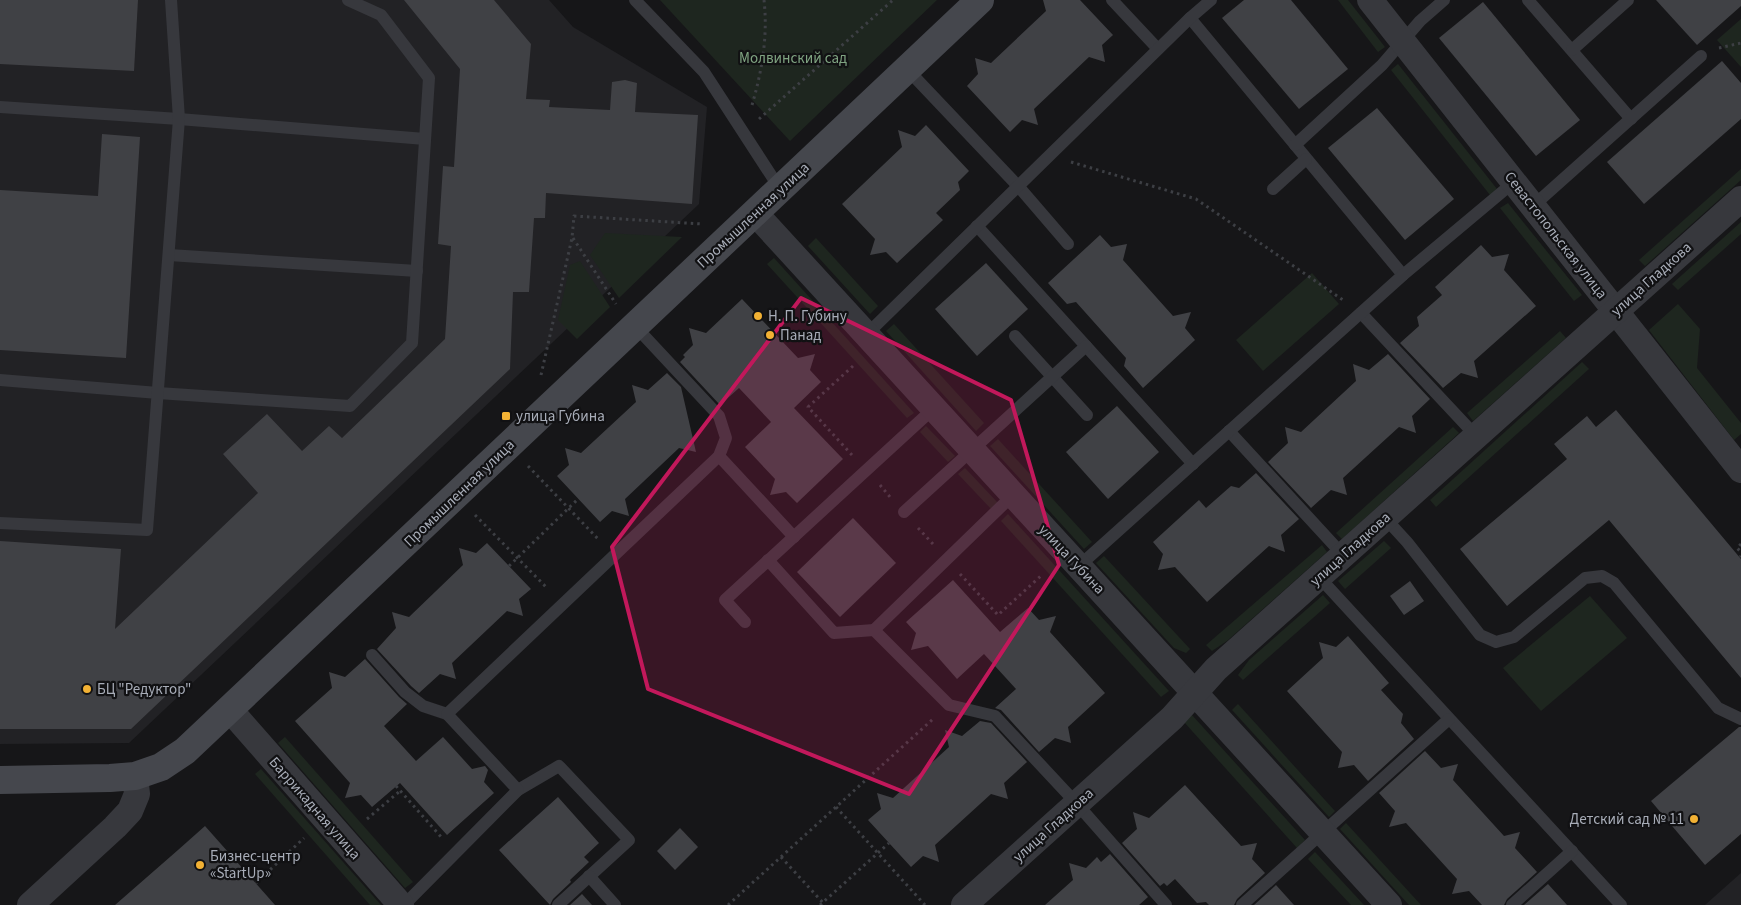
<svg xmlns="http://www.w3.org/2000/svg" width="1741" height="905" viewBox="0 0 1741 905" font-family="'Source Sans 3',sans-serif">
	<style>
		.built { fill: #222225 }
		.green { fill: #1e261f }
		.building { fill: #404145 }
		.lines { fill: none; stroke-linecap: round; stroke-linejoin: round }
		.path { stroke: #3d3f44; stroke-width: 3; stroke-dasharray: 2.5 4; stroke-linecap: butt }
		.lane { stroke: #37383d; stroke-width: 12 }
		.street { stroke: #37383d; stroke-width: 26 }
		.secondary { stroke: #45474d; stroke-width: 28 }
		.marked { fill: #c2185b; fill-opacity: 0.2; stroke: #c2185b; stroke-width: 4; stroke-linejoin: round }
		.poi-dot { fill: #f2b134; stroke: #111113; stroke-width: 2 }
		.labels { text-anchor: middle; stroke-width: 4.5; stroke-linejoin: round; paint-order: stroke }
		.park-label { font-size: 15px; fill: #7fa381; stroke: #111113 }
		.street-label { font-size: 15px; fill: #a8adb8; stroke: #111113 }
		.poi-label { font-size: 15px; fill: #a8adb8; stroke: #111113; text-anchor: start }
	</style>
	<rect width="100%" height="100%" fill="#161618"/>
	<g class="built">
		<path d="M0,0h549l24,27 134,80 -8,97 -570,539 -129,1z"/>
		<path d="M1741,873v32h-36z"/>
	</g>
	<g class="green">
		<path d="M660,0h277l-147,141z"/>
		<path d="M1338,0h10l37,47 -7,5z"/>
		<path d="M1741,19v48l-24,-27z"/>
		<path d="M1398,64l99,125 -7,6 -99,-125z"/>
		<path d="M1741,169v11l-96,86 -6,-6z"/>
		<path d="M1508,203l74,92 -8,6 -74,-93z"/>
		<path d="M1741,222v12l-63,56 -6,-6z"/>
		<path d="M605,233l77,4 -63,61 -29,-43z"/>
		<path d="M816,238l62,68 -8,8 -62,-68z"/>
		<path d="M774,258l140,155 -7,5 -140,-154z"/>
		<path d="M580,261l30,46 -33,32 -19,-19 12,-55z"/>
		<path d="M1312,273l27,31 -76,67 -27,-31z"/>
		<path d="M1678,304l22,25 -3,39 44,55v11l-7,6 -85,-110z"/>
		<path d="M894,324l90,99 -8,8 -90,-100z"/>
		<path d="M1560,331l6,7 -93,83 -6,-8z"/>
		<path d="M1582,362l7,7 -153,138 -6,-7z"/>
		<path d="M926,426l29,30 -7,6 -28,-30z"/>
		<path d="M1453,427l6,6 -117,106 -6,-6z"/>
		<path d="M998,439l94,103 -8,7 -94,-103z"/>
		<path d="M965,468l33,35 -6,7 -34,-36z"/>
		<path d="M1008,514l161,177 -8,6 -160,-176z"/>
		<path d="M1384,541l7,7 -46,41 -7,-8z"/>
		<path d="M1322,545l5,7 -100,89 -15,10 -6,-6z"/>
		<path d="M1104,556l86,93 -4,4 -12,-5 -78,-85z"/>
		<path d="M1323,595l7,8 -87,77 -5,-5 11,-15z"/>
		<path d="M1590,596l37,42 -86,73 -38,-43z"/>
		<path d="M1238,704l97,107 -6,6 -97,-107z"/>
		<path d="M1192,715l113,125 -8,8 -113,-126z"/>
		<path d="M285,737l128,145 -8,6 -127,-145z"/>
		<path d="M261,769l120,136h-11l-115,-131z"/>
		<path d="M1346,823l75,82h-12l-69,-76z"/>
		<path d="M1315,852l49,53h-13l-43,-46z"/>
	</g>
	<g class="building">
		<path d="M0,0h138l-4,71 -134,-7z"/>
		<path d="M404,0h90l37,44 -5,55 24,1 -1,7 61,3 2,-28 13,-2 12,3 -2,29 63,3 -6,89 -146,-11 -1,25h-11l-5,74h-16l-3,77 -379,360h-131v-188l121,8 -6,80 143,-136 -35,-39 44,-40 35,37 27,-25 13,12 103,-99 6,-93 -13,-2 5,-78 11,1 6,-98z"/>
		<path d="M1043,0h37l33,35 -11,10 3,17 -16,-5 -55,52 4,16 -16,-5 -12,12 -43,-46 11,-12 -3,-16 16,5 55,-52z"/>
		<path d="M1244,0h47l57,69 -49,40 -77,-91z"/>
		<path d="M1656,0h85v6l-44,39z"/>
		<path d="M1483,2l97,118 -44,36 -97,-118z"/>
		<path d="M1722,61l19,22v36l-97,85 -37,-42z"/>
		<path d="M1377,108l77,91 -49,41 -77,-92z"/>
		<path d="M926,125l43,46 -11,11 2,8 -24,23 7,7 -46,43 -11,-11 -16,3 5,-16 -33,-35 60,-57 -4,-17 17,6z"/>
		<path d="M102,134l38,3 -14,221 -126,-8v-160l98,6z"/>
		<path d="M1100,235l11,12 16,-3 -4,16 50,56 18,-4 -6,16 10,12 -52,48 -19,-22 2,-8 -50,-56 -9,2 -19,-21z"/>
		<path d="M1481,245l11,12 17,-3 -5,16 32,36 -62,55 4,17 -17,-5 -18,15 -43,-45 19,-17 -2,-9 25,-22 -7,-8z"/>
		<path d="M986,263l42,46 -51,47 -42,-47z"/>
		<path d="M742,299l56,59 17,-4 -5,16 11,12 -27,26 49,51 -46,44 -11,-11 -16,3 5,-16 -30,-32 26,-25 -32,-34 -19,17 -40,-43 5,-5 -2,-2 10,-10 -4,-17 17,5z"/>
		<path d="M1388,354l42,45 -18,17 4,17 -17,-6 -56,51 4,17 -16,-5 -20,18 -43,-46 20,-19 -3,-16 16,5 55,-51 -3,-17 16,6z"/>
		<path d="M667,373l14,14 15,65 -17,-4 -54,51 4,17 -17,-5 -12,11 -43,-46 12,-11 -4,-17 16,5 55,-51 -4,-17 16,5z"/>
		<path d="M1117,406l42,46 -51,47 -42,-47z"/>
		<path d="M1616,410l125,149v119l-132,-158 -102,86 -47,-57 107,-90 -13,-15 33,-28 9,11z"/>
		<path d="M1256,473l43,46 -18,16 4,17 -16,-6 -62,56 -32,-35 -17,3 5,-16 -10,-12 46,-42 7,8 25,-22 8,2z"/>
		<path d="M853,518l43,45 -56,54 -43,-45z"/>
		<path d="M487,543l44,46 -12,10 4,17 -16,-5 -55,52 4,16 -16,-5 -21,19 -8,-7 -34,-37 19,-21 -4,-16 17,5 54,-52 -4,-17 17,5z"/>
		<path d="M953,580l47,52 28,-24 11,12 17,-4 -6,16 55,61 -37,34 3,16 -16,-5 -16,14 -38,-42 -6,-2 21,-19 -32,-35 -27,25 -29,-33 -17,4 5,-17 -10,-11z"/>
		<path d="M1410,581l14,20 -20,14 -14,-19z"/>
		<path d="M1348,636l41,47 -8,7 22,24 -2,9 13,16 -46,42 -14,-16 -16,3 4,-16 -55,-61 36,-33 -4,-16 17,5z"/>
		<path d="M365,659l34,38 8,7 -23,22 32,35 27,-24 29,32 13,-3 3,4 -4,12 10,11 -47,42 -47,-52 -28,24 -11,-12 -16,3 5,-15 -55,-62 37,-33 -3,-16 16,5z"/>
		<path d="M980,721l11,2 36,39 -23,21 4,16 -17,-5 -56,51 4,17 -16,-6 -12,11 -43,-47 13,-11 -4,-16 16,5 56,-51 -4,-17 17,6z"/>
		<path d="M1739,727h2v107l-36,31 -54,-64z"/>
		<path d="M1425,751l16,17 17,-4 -5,16 51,56 16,-4 -5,16 22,24 -30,27 -3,6h-22l-13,-14 -17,3 5,-15 -51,-56 -17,4 6,-16 -16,-18z"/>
		<path d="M1185,785l56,61 16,-3 -5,16 13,14 -28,26 -3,6h-25l-3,-3 -9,1 -22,-24 -8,7 -3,-3 -4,3 -38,-43 15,-14 -4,-17 16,6z"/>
		<path d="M558,797l41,46 -15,14 5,5 -19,18 1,2 -18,17 -3,6 -51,-55z"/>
		<path d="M205,826l70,79h-160l63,-55z"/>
		<path d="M680,828l18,19 -23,23 -18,-19z"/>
		<path d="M1110,854l38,43 -9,8h-94l28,-25 -4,-17 17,5 11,-11 4,5z"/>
		<path d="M1548,884l19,21h-43z"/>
		<path d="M1276,885l18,20h-40z"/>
		<path d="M582,894l10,11h-22z"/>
	</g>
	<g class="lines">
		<g class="path">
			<path d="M1719,48l22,-5"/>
			<path d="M752,105c10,-34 16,-69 12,-105"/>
			<path d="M759,119l134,-119"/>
			<path d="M1071,162l125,37 147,101"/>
			<path d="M573,238l43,66"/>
			<path d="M541,375l31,-137 2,-22 128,8"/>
			<path d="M852,455l-44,-48 45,-41"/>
			<path d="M528,466l72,75"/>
			<path d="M880,485l10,12"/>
			<path d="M475,515l73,74"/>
			<path d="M918,528l15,16"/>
			<path d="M1741,544l-4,4 4,4"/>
			<path d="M1740,557l1,-1"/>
			<path d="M509,566l69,-67"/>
			<path d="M960,574l38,41 45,-41"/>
			<path d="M396,786l46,52"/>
			<path d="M836,807l89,98"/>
			<path d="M367,819l33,-28"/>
			<path d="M781,857l44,48"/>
			<path d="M256,883l48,-45"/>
			<path d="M728,905l205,-186"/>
			<path d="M820,905l69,-62"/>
		</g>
		<g class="lane">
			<path d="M635,0l69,72 76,117"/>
			<path d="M1112,0l46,49"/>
			<path d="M1528,0l103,119"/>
			<path d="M1190,18l213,257"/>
			<path d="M1572,50l56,-50"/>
			<path d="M907,69l111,117 50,58"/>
			<path d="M0,107l179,12 246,20"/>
			<path d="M1295,145l87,-80 38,-44 24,-21"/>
			<path d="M1273,189l33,-30"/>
			<path d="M1533,206l168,-150"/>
			<path d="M977,226l216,238"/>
			<path d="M169,255l248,16"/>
			<path d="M1361,313l115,123"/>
			<path d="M635,326l84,90 7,22 -7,18"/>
			<path d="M866,335l324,-317 21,-18"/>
			<path d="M1015,336l72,79"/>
			<path d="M0,380l158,13 192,13 62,-63 17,-265 -48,-63 -33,-15"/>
			<path d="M1229,431l114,124"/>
			<path d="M904,512l182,-166"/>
			<path d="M1385,518l22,24 73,93 16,7 18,-5 71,-59 17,-2 12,7 104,125 23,11"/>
			<path d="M0,523l147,7 32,-411 -8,-119"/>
			<path d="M768,560l66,73 40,-3 75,75 46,11 82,88 89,101"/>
			<path d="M1079,566l324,-291 111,-93"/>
			<path d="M1319,577l302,328"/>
			<path d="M745,622l-20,-22 208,-191"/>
			<path d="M874,630l139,-135"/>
			<path d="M372,655l33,37 18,14 24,8"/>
			<path d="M518,790l41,-24 70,74 -71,65"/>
			<path d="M589,876l26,29"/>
			<path d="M404,905l114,-115 -71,-76 272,-258 75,81"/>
			<path d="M1242,905l207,-186"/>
			<path d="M1512,905l60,-54"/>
		</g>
		<g class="street">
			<path d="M1370,0l371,470"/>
			<path d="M755,213l634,692"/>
			<path d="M230,710l171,195"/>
			<path d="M30,905l85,-78 15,-16 7,-17 -2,-18"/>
			<path d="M964,905l208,-187 44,-49 525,-470"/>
		</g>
		<path class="secondary" d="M0,780l110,-2 25,-2 26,-9 24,-16 795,-751"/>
	</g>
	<path class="marked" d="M801,298l210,102 48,165 -150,229 -261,-105 -36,-142z"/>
	<g class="poi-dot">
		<circle cx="758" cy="316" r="5"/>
		<circle cx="770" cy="335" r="5"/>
		<rect x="501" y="411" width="10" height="10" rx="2.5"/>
		<circle cx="87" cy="689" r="5"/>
		<circle cx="1694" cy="819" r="5"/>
		<circle cx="200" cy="865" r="5"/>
	</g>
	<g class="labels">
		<g class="park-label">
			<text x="793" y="63">Молвинский сад</text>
		</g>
		<g class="street-label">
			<text transform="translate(753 215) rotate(-43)" y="5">Промышленная улица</text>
			<text transform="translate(1556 235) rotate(52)" y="5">Севастопольская улица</text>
			<text transform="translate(1651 279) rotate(-42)" y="5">улица Гладкова</text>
			<text transform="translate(459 493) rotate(-44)" y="5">Промышленная улица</text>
			<text transform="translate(1350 549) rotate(-42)" y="5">улица Гладкова</text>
			<text transform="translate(1072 559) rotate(47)" y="5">улица Губина</text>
			<text transform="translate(315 808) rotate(49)" y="5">Баррикадная улица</text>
			<text transform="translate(1053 825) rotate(-42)" y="5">улица Гладкова</text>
		</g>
		<g class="poi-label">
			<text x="768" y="321">Н. П. Губину</text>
			<text x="780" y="340">Панад</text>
			<text x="516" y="421">улица Губина</text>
			<text x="97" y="694">БЦ "Редуктор"</text>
			<text x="1684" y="824" text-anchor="end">Детский сад № 11</text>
			<text x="210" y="861">Бизнес-центр<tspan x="210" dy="17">«StartUp»</tspan></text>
		</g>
	</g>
</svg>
